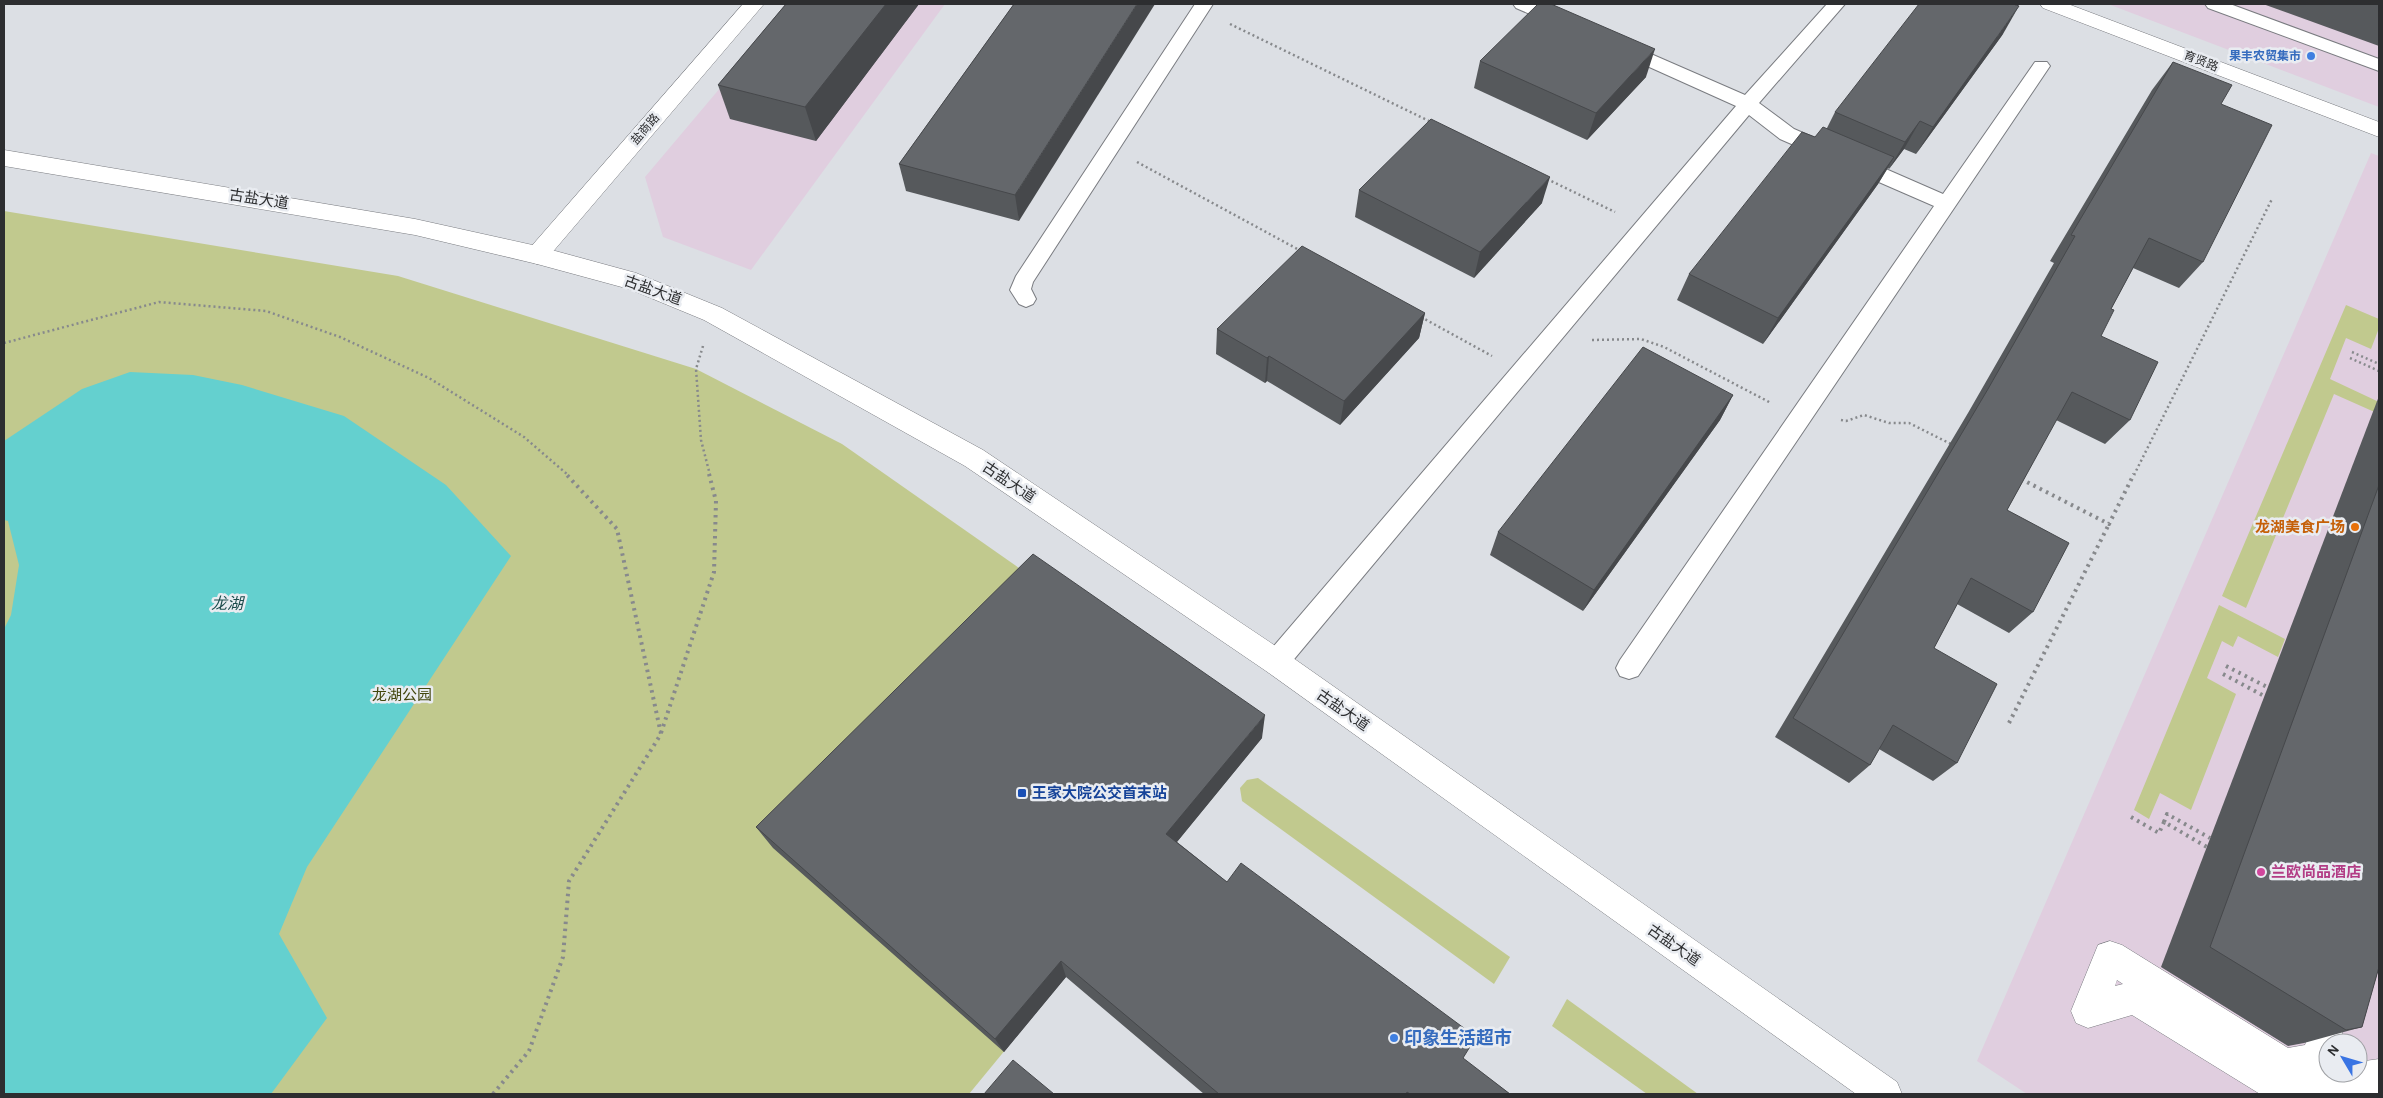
<svg xmlns="http://www.w3.org/2000/svg" width="2383" height="1098" viewBox="0 0 2383 1098" font-family="'Alegreya Sans','Noto Sans SC',sans-serif">
	<style>
		.commercial { fill: #e0cedf; fill-rule: evenodd }
		.green { fill: #c1c98e }
		.water { fill: #64d0cf }
		.lines { fill: none; stroke-linecap: round; stroke-linejoin: round }
		.lane-casing { stroke: #7a7c81; stroke-width: 2 }
		.street-casing { stroke: #7a7c81; stroke-width: 1 }
		.secondary-casing { stroke: #7a7c81; stroke-width: 1 }
		.path-far1 { stroke: #87898c; stroke-width: 2.5; stroke-dasharray: 2 3; stroke-linecap: butt }
		.path { stroke: #87898c; stroke-width: 4; stroke-dasharray: 2.5 4.5; stroke-linecap: butt }
		.lane { fill: #fff; fill-rule: evenodd }
		.street { fill: #fff; fill-rule: evenodd }
		.secondary { fill: #fff; fill-rule: evenodd }
		.wall { fill: #56595c }
		.shaded-wall { fill: #46484b }
		.building { fill: #64676b; stroke: #46484b }
		.shop-dot { fill: #3f7fe0; stroke: #e9ecf1; stroke-width: 2 }
		.food-dot { fill: #e8710a; stroke: #e9ecf1; stroke-width: 2 }
		.transit-dot { fill: #1a4fb4; stroke: #e9ecf1; stroke-width: 2 }
		.hotel-dot { fill: #d1479c; stroke: #e9ecf1; stroke-width: 2 }
		.labels { text-anchor: middle; stroke-width: 5; stroke-linejoin: round; paint-order: stroke }
		.far-shop-label { font-size: 12px; font-weight: bold; fill: #366cbe; stroke: #e9ecf1; text-anchor: end }
		.far-street-label { font-size: 12px; fill: #2d2e30; stroke: #e9ecf1 }
		.street-label { font-size: 15px; fill: #2d2e30; stroke: #e9ecf1 }
		.food-label { font-size: 15px; font-weight: bold; fill: #c56008; stroke: #e9ecf1; text-anchor: end }
		.park-label { font-size: 15px; fill: #42470d; stroke: #e9ecf1 }
		.transit-label { font-size: 15px; font-weight: bold; fill: #164399; stroke: #e9ecf1; text-anchor: start }
		.hotel-label { font-size: 15px; font-weight: bold; fill: #b23c85; stroke: #e9ecf1; text-anchor: start }
		.water-label { font-size: 16px; font-style: italic; fill: #1b4b4b; stroke: #e9ecf1 }
		.near-shop-label { font-size: 18px; font-weight: bold; fill: #366cbe; stroke: #e9ecf1; text-anchor: start }
	</style>
	<rect width="100%" height="100%" fill="#dcdfe4"/>
	<g class="commercial">
		<path d="M791,4h154l-194,266 -88,-33 -18,-60z"/>
		<path d="M2108,4h271v103z"/>
		<path d="M2371,153l8,3v938h-352l-50,-33zM2328,1043h30v30h-30z"/>
	</g>
	<g class="green">
		<path d="M4,211l394,65 298,93 146,75 197,138 -33,467 -37,45h-965z"/>
		<path d="M2346,305l33,14v9l-8,21 -25,-11 -16,41 49,23v12l-45,-20 -88,214 -24,-12z"/>
		<path d="M2219,605l66,34 -7,18 -40,-21 -5,11 -11,-6 -15,37 29,16 -45,116 -31,-17 -11,26 -15,-9z"/>
		<path d="M1258,778l252,179 -16,27 -252,-183 -2,-13 7,-8z"/>
		<path d="M1567,999l131,95h-51l-95,-68z"/>
	</g>
	<path class="water" d="M130,372l63,3 49,10 102,31 102,69 65,71 -204,311 -28,67 48,84 -56,76h-267v-465l7,-14 8,-50 -11,-44 -4,-1v-79l78,-52z"/>
	<g class="lines">
		<defs>
			<g id="lane">
				<path d="M1195,4h18l-180,278 -2,7 5,10 -3,5 -7,3 -7,-3 -9,-14 6,-14z"/>
				<path d="M1513,4h23l31,13 3,4 -3,4h-12l-39,-17z"/>
				<path d="M1827,4h18l-86,99 35,26 149,65 92,-132h12l3,4 -412,610 -9,3 -9,-3 -4,-8 4,-8 314,-454 -154,-67 -31,-24 -464,555 -9,3 -9,-3 -4,-8 4,-8 469,-548 -120,-54 -3,-4 3,-4h12l117,51z"/>
				<path d="M2205,4h25l149,55v12l-171,-63z"/>
			</g>
			<g id="street">
				<path d="M743,4h21l-219,257 -8,3 -8,-3 -4,-6 4,-6z"/>
				<path d="M2040,4h28l311,118v15l-336,-129z"/>
				<path d="M2110,941l12,4 166,103 17,-3 18,-55 12,-5 12,5 5,12 -13,41h-11v30h30v-11l21,-3v34l-119,1 -128,-79 -44,13 -12,-5 -5,-12 27,-66zM2117,980l6,4 -8,2z"/>
			</g>
			<path id="secondary" d="M4,150l411,69 122,27 99,27 86,35 261,142 303,203 611,429 5,12h-46l-590,-423 -301,-205 -261,-146 -75,-31 -92,-25 -122,-29 -411,-69z"/>
		</defs>
		<use href="#lane" class="lane-casing"/>
		<use href="#street" class="street-casing"/>
		<use href="#secondary" class="secondary-casing"/>
		<g class="path-far1">
			<path d="M1230,24l201,98"/>
			<path d="M1137,162l164,89"/>
			<path d="M1547,179l68,33"/>
			<path d="M1421,317l71,39"/>
			<path d="M1592,340l49,-1 23,8 107,56"/>
			<path d="M4,343l155,-41 107,9 74,26 89,41 95,59 44,38"/>
			<path d="M703,346l-7,23 5,71 9,35"/>
			<path d="M2352,352l27,12"/>
			<path d="M2350,358l29,13"/>
			<path d="M1841,420l5,1 18,-6 25,8h20l44,22"/>
			<path d="M2134,475l138,-276"/>
		</g>
		<g class="path">
			<path d="M2021,479l88,45 25,-50"/>
			<path d="M2226,666l43,22"/>
			<path d="M2223,674l43,23"/>
			<path d="M2009,723l100,-199"/>
			<path d="M661,733l53,-161 2,-71 -7,-27"/>
			<path d="M2131,817l28,16 5,-11 43,25"/>
			<path d="M2164,822l3,-8 43,24"/>
			<path d="M493,1094l36,-43 34,-94 6,-76 92,-147 -44,-205 -51,-55"/>
		</g>
		<use href="#lane" class="lane"/>
		<use href="#street" class="street"/>
		<use href="#secondary" class="secondary"/>
	</g>
	<g class="wall">
		<path d="M786,4h133l-103,137 -86,-22 -12,-34z"/>
		<path d="M1014,4l5,217 -113,-30 -7,-27z"/>
		<path d="M2263,4h116v42z"/>
		<path d="M2003,34l-87,120 -12,-5 -15,20 -1,-1 -10,16 -115,160 -86,-44 12,-26 138,-146 8,-16z"/>
		<path d="M1480,61l166,16 -59,63 -113,-52z"/>
		<path d="M2173,62l48,42 -18,158 -24,26 -46,-20 -22,41 -10,27 29,84 -25,24 -49,-24 -49,90 26,102 -24,21 -52,-29 -23,44 23,115 -24,18 -54,-32 -9,16 -21,18 -74,-46 193,-324 86,-150 -4,-2 102,-171z"/>
		<path d="M1359,190l183,13 -68,75 -119,-61z"/>
		<path d="M1425,313l-6,25 -79,87 -73,-44 -2,2 -49,-29 1,-25z"/>
		<path d="M1733,395l-13,25 -137,191 -93,-56 8,-23z"/>
		<path d="M2379,396v571l-17,60 -58,16 -16,3 -127,-79z"/>
		<path d="M1262,738l-85,104 50,40 283,212h-306l-138,-117 -62,75 -231,-204 -17,-21z"/>
	</g>
	<g class="shaded-wall">
		<path d="M886,4h33l-103,137 -11,-34z"/>
		<path d="M1137,4h18l-136,217 -4,-26z"/>
		<path d="M2019,6l-16,28 -87,120 17,-27z"/>
		<path d="M1655,49l-9,28 -59,63 9,-27z"/>
		<path d="M1920,121l-16,28 -15,20 16,-27z"/>
		<path d="M1894,157l-16,27 -115,160 15,-26z"/>
		<path d="M1550,177l-8,26 -68,75 6,-26z"/>
		<path d="M1425,313l-6,25 -79,87 4,-24z"/>
		<path d="M1269,356l-2,25 -2,2 2,-25z"/>
		<path d="M1733,395l-13,25 -137,191 11,-21z"/>
		<path d="M1265,715l-3,23 -95,116 -1,-20z"/>
		<path d="M1061,961l5,16 -62,75 -9,-13z"/>
	</g>
	<g class="building">
		<path d="M786,4h100l-81,103 -87,-22z"/>
		<path d="M1014,4h123l-122,191 -116,-31z"/>
		<path d="M1538,4h13l104,45 -59,64 -116,-52z"/>
		<path d="M1919,4h94l6,2 -86,121 -13,-6 -15,21 -70,-30z"/>
		<path d="M2173,62l59,23 -11,19 51,21 -69,137 -54,-24 -38,71 3,1 -13,26 57,26 -28,58 -58,-28 -65,118 62,33 -36,69 -62,-34 -37,70 63,36 -40,79 -64,-38 -23,40 -77,-47 195,-329 87,-153 -4,-1z"/>
		<path d="M1431,119l119,58 -70,75 -121,-62z"/>
		<path d="M1823,127l71,30 -116,161 -89,-44 113,-142 13,5z"/>
		<path d="M1302,246l123,67 -81,88 -75,-45 -2,2 -50,-29z"/>
		<path d="M1643,347l90,48 -139,195 -96,-58z"/>
		<path d="M2379,485v482l-17,60 -16,3 -136,-83z"/>
		<path d="M1033,554l232,161 -99,119 61,48 14,-19 235,174 -13,21 47,36h-100l-3,-2 -1,2h-187l-158,-133 -66,78 -239,-212z"/>
		<path d="M1013,1060l41,34h-70z"/>
	</g>
	<g class="shop-dot">
		<circle cx="2311" cy="56" r="5"/>
		<circle cx="1394" cy="1038" r="5"/>
	</g>
	<circle class="food-dot" cx="2355" cy="527" r="5"/>
	<rect class="transit-dot" x="1017" y="788" width="10" height="10" rx="2.5"/>
	<circle class="hotel-dot" cx="2261" cy="872" r="5"/>
	<g class="labels">
		<g class="far-shop-label">
			<text x="2301" y="60">果丰农贸集市</text>
		</g>
		<g class="far-street-label">
			<text transform="translate(2201 61) rotate(21)" y="4">育贤路</text>
			<text transform="translate(645 129) rotate(-49)" y="4">盐商路</text>
		</g>
		<g class="street-label">
			<text transform="translate(259 199) rotate(9)" y="5">古盐大道</text>
			<text transform="translate(653 290) rotate(20)" y="5">古盐大道</text>
			<text transform="translate(1009 482) rotate(34)" y="5">古盐大道</text>
			<text transform="translate(1343 710) rotate(35)" y="5">古盐大道</text>
			<text transform="translate(1674 945) rotate(35)" y="5">古盐大道</text>
		</g>
		<g class="food-label">
			<text x="2345" y="532">龙湖美食广场</text>
		</g>
		<g class="park-label">
			<text x="402" y="700">龙湖公园</text>
		</g>
		<g class="transit-label">
			<text x="1032" y="798">王家大院公交首末站</text>
		</g>
		<g class="hotel-label">
			<text x="2271" y="877">兰欧尚品酒店</text>
		</g>
		<g class="water-label">
			<text x="227" y="609">龙湖</text>
		</g>
		<g class="near-shop-label">
			<text x="1404" y="1044">印象生活超市</text>
		</g>
	</g>
	<rect width="2383" height="1098" fill="none" stroke="#2d2e30" stroke-width="10"/>
	<g transform="translate(2343 1058) rotate(308)"><circle r="24" fill="#e9ecf1" stroke="#9ea0a4"/>
	<path d="M0-4L9 19L0 12L-9 19Z" fill="#3974e3"/>
	<text y="-8" font-size="14" font-weight="bold" text-anchor="middle" fill="#2d2e30">N</text>
	</g>
</svg>
